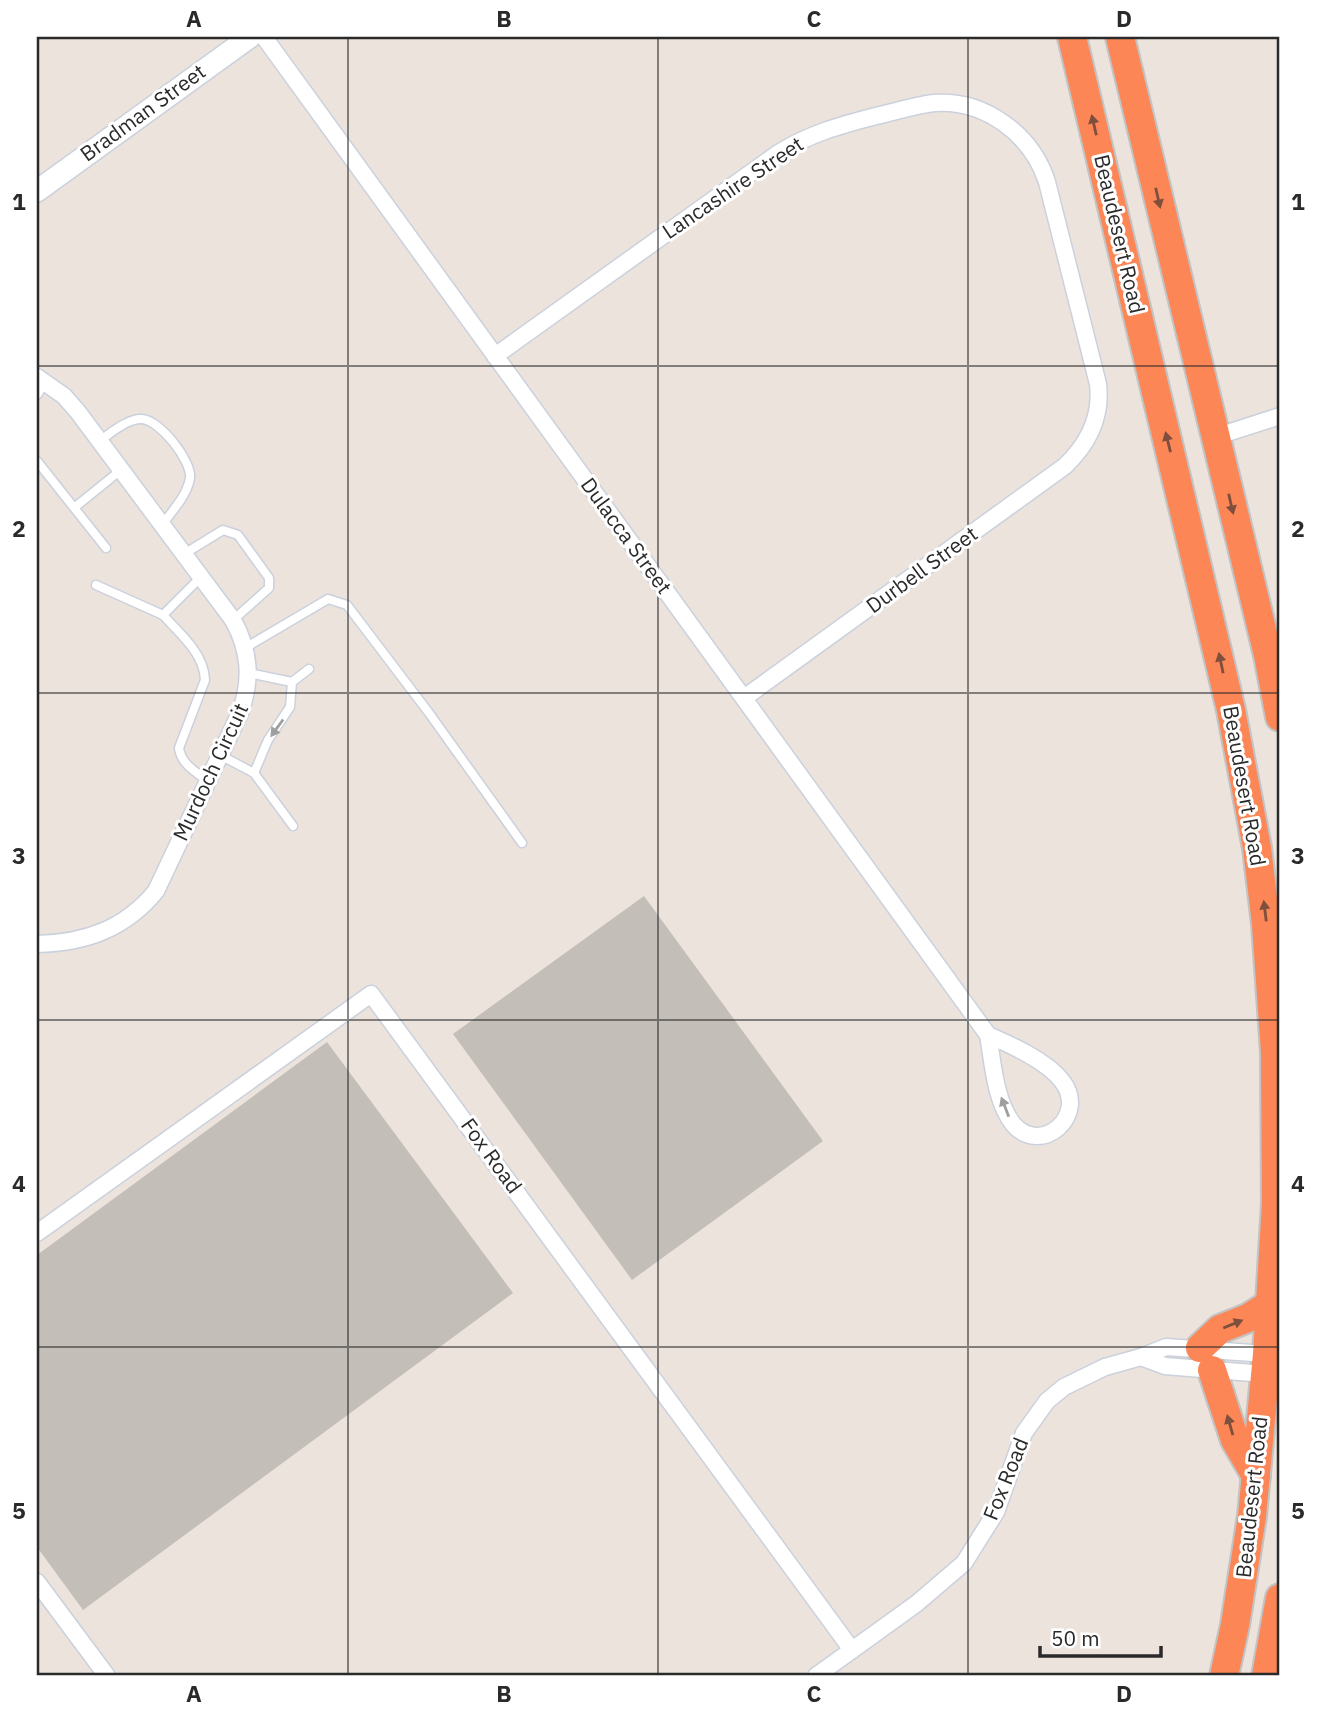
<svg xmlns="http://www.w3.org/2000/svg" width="1317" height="1713" viewBox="0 0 1317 1713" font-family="'IBM Plex Sans',sans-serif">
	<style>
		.building { fill: #c4beb8 }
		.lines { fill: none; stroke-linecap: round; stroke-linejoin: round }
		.lane-casing { stroke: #cbd1dc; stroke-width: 11 }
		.street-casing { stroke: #cbd1dc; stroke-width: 19 }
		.secondary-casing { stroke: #cbd1dc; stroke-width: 24 }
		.highway-casing { stroke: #c3c3c3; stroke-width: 32 }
		.lane { stroke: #fff; stroke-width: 8 }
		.street { stroke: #fff; stroke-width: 16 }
		.secondary { stroke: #fff; stroke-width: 21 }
		.highway { stroke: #fd8657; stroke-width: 28 }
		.oneway { fill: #7e4f3c }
		.oneway2 { fill: #9f9f9f }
		.grid { fill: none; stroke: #2a2a2a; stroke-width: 2; stroke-opacity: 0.55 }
		.labels { text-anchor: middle; stroke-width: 6; stroke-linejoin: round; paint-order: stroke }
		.street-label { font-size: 21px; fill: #2a2a2a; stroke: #fff }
		.neatline { fill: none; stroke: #2a2a2a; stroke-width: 2.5 }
		.grid-label { font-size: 23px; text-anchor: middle; font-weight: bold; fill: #2a2a2a }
	</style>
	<rect width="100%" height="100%" fill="#ece3dd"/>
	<g class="building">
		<path d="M644,896l179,245 -191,139 -179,-246z"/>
		<path d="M327,1042l186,251 -430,317 -46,-63v-292z"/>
	</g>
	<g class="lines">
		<defs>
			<g id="lane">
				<path d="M37,395l9,-14"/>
				<path d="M99,441c12,-8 29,-23 43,-22 18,1 50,42 48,59 -3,18 -18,33 -28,47"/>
				<path d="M37,461l69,87"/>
				<path d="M75,507l46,-37"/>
				<path d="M184,554l39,-24 15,5 31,43v10l-36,32"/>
				<path d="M201,577l-38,38c17,19 41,38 42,65l-26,68c2,16 17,24 29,33"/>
				<path d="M96,585l67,30"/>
				<path d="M245,648l83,-49 19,6 82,108 93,130"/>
				<path d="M249,673l43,9"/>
				<path d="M220,755l34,18 39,53"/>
				<path d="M254,773l14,-33 22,-33 2,-25 17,-13"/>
			</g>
			<g id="street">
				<path d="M264,37l724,998c5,28 7,66 25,89 28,33 76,-9 49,-43 -15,-20 -51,-36 -74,-46"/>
				<path d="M495,356l282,-202c31,-20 64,-29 99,-38 19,-4 39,-11 58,-13 51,-4 98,32 113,79l51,202c4,33 -10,60 -33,82l-321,232"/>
				<path d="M37,377l27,19 14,16 155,208c17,31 19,60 7,93l-84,178c-31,38 -71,52 -119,53"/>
				<path d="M1215,437l65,-21"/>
				<path d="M37,1233l334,-239 481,656"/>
				<path d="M1141,1357l24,9 100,8"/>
				<path d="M37,1582l70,94"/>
				<path d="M816,1676l100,-72 48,-41 32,-51 28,-79 23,-32 17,-14 41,-20 36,-10 25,-10 101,7"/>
			</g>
			<path id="secondary" d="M37,191l213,-154"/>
			<g id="highway">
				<path d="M1072,37l159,673 26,138 9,76 9,128 1,151 -9,151 -15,162 -17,109 -11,51"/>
				<path d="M1120,37l148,618 12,62"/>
				<path d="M1200,1348l20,-19 28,-11 22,-14"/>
				<path d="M1212,1370l23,70 21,36"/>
				<path d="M1266,1676l14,-78"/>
			</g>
		</defs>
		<use href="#lane" class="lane-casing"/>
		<use href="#street" class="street-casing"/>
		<use href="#secondary" class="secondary-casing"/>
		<use href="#highway" class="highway-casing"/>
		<use href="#lane" class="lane"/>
		<use href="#street" class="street"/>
		<use href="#secondary" class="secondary"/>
		<use href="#highway" class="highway"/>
	</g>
	<defs><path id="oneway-solid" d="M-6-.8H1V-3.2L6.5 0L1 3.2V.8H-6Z" transform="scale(1.75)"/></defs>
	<g class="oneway">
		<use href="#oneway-solid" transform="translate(1094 125) rotate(-103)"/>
		<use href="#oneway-solid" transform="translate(1158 198) rotate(77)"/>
		<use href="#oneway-solid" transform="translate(1168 442) rotate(-104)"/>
		<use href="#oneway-solid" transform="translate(1231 504) rotate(77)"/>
		<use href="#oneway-solid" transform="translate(1221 663) rotate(-102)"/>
		<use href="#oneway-solid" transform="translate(1265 911) rotate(-97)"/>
		<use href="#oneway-solid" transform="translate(1233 1324) rotate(-22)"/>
		<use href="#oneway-solid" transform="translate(1230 1425) rotate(-106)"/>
	</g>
	<g class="oneway2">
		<use href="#oneway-solid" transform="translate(277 728) rotate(126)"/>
		<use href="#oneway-solid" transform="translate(1005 1107) rotate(-111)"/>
	</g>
	<path class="grid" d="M348,37v1639M658,37v1639M968,37v1639M37,366h1243M37,693h1243M37,1020h1243M37,1347h1243"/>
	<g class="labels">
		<g class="street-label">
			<text transform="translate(143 113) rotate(-36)" y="7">Bradman Street</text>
			<text transform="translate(733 188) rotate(-34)" y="7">Lancashire Street</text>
			<text transform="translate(1119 234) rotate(77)" y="7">Beaudesert Road</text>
			<text transform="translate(626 536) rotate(54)" y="7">Dulacca Street</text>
			<text transform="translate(922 570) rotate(-36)" y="7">Durbell Street</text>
			<text transform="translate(211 772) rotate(-65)" y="7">Murdoch Circuit</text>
			<text transform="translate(1244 786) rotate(80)" y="7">Beaudesert Road</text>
			<text transform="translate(491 1156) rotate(54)" y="7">Fox Road</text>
			<text transform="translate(1006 1479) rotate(-68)" y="7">Fox Road</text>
			<text transform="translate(1252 1497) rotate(-84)" y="7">Beaudesert Road</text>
		</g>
	</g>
	<rect width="1317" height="1713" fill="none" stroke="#ffffff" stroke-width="77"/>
	<path d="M1040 1646v10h121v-10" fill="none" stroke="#2a2a2a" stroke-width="3.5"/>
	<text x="1051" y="1646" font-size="21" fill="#2a2a2a" stroke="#ffffff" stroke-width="5" paint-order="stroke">50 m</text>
	<rect x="38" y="38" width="1240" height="1636" class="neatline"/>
	<g class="grid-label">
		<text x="194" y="27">A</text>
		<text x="504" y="27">B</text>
		<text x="814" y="27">C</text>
		<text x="1124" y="27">D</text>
		<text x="19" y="210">1</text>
		<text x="1298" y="210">1</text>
		<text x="19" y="537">2</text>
		<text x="1298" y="537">2</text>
		<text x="19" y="864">3</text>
		<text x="1298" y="864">3</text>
		<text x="19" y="1192">4</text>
		<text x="1298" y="1192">4</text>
		<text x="19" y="1519">5</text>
		<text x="1298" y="1519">5</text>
		<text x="194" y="1702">A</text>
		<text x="504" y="1702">B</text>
		<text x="814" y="1702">C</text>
		<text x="1124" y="1702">D</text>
	</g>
</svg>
